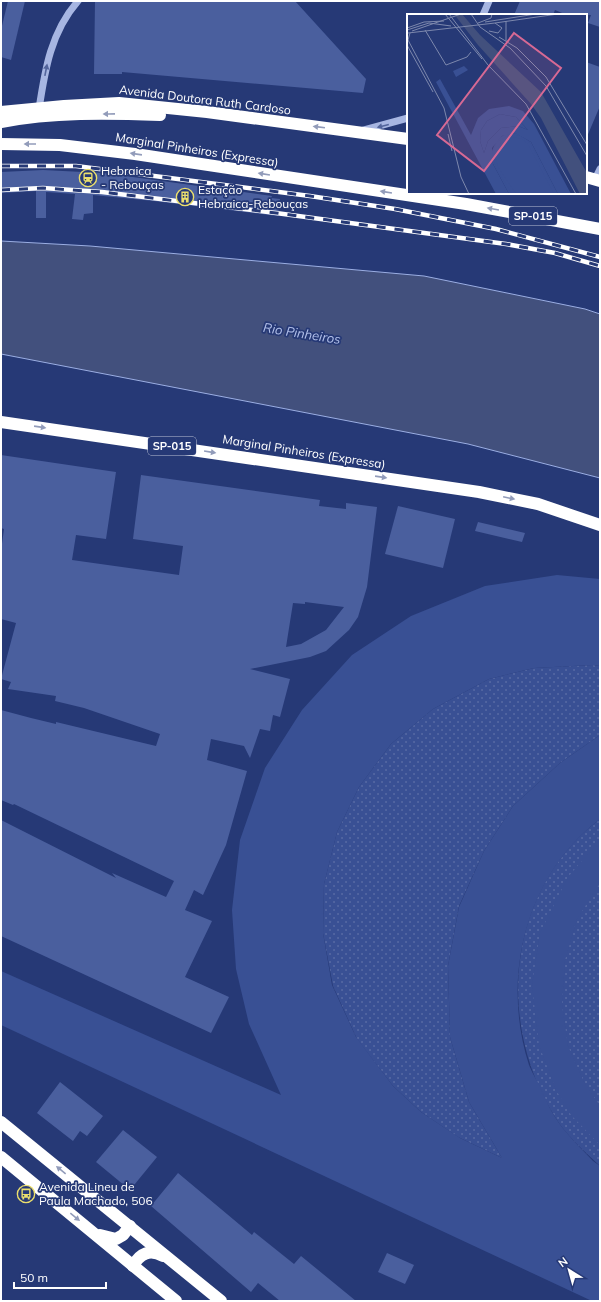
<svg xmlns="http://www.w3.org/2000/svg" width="601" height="1302" viewBox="0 0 601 1302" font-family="Mulish,sans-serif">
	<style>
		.grass { fill: url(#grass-dots) }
		.park { fill: #395094 }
		.water { fill: #42507d; stroke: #9baee3 }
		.building { fill: #4a5f9e; fill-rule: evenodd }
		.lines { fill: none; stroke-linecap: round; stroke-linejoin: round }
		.minor { stroke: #a7b6e2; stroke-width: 7 }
		.highway { stroke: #fff; stroke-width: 12 }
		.rail-casing { stroke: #fff; stroke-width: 4.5 }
		.rail { stroke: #263976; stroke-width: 3; stroke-dasharray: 9; stroke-linecap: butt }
		.oneway { fill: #53659c }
		.oneway2 { fill: #929cba }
		.labels { text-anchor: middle; stroke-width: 3.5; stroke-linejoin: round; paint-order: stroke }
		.shield { fill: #263976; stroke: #bec4d6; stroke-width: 1 }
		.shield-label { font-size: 11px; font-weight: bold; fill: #fff }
		.street-label { font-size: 12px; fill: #fff; stroke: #263976 }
		.poi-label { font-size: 12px; fill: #fff; stroke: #263976; text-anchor: start }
		.water-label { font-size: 13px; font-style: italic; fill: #b2c0ea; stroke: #263976 }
		.inset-road { fill: none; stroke: #7d88ad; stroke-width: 1 }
		.view { fill: #d76994; fill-opacity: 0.15; stroke: #d76994; stroke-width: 2 }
		.inset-edge { fill: none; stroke: #fff; stroke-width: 2 }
	</style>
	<defs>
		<pattern id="grass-dots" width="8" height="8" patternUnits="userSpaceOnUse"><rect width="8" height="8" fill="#395094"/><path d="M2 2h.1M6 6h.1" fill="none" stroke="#576aa4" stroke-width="1.8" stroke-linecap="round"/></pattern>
	</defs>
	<rect width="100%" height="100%" fill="#263976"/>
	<g class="grass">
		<path d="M593,665l7,1v69l-40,28 -47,43 -29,45 -25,55 -11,60 2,71 19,65 33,56 -44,-21 -37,-25 -28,-26 -36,-47 -24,-53 -10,-53 1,-49 13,-52 22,-45 32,-43 42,-35 56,-30 45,-11z"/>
		<path d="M600,819v347c-16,-15 -34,-31 -45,-49 -60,-95 -48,-228 45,-298z"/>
	</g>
	<g class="park">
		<path d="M557,575l43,4v87l-7,-1 -59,3 -45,11 -56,30 -42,35 -32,43 -22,45 -13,52 -1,49 9,52 24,52 37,49 28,26 39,26 42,20 -33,-56 -19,-65 -2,-71 11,-59 25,-56 29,-45 47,-43 40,-28v84c-75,57 -99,159 -71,246 3,8 8,15 11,22 5,10 9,21 15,30 10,16 25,30 38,44l7,5v135h-8l-591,-276v-54l280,124 -32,-71 -13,-55 -4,-59 8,-70 25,-72 37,-58 50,-55 59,-39 74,-30z"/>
		<path d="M600,840v43l-23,36 -12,41 -3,45 6,41 16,36 16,24v39l-29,-30 -15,-25 -17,-45 -7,-60 8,-52 28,-56z"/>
	</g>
	<path class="water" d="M1,241l89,5 334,30 161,33 15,5v164l-132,-34 -467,-90z"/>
	<g class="building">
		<path d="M8,1h17l-14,59 -10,-3v-27z"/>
		<path d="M95,1h200l71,78 -3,14 -241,-21v2h-28z"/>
		<path d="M520,1h80v26l-12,-4 3,-8h-24l-12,-5 -2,5h-39z"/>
		<path d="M586,62l14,5v39l-14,33z"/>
		<path d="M43,170l60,3 169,23 -1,2 9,1 -2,17 -124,-15 -61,-6v18l-9,1 -1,6 -11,-1 3,-25 -29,-2v26h-10v-27l-35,2v-21z"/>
		<path d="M1,455l115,17 -10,67 -30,-4 -4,25 107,15 4,-29 -50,-7 8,-64 179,25 -1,6 27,3v-6l31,4 -10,80 -9,30 -9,13 -23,21 -16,6 -60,12 40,10 -10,38 -7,-2 -3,16 -10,-2 -10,29 -6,-12 -33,-7 -4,21 40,11 -21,74 -23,50 -9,-5 -9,20 27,11 -27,56 44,20 -18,36 -210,-97v-116l115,58 -4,-5 54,24 8,-16 -160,-77 -1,1 -12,-5v-90l30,8 25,6v-2l100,24 4,-12 -76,-26 -29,-7 1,-5 -48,-7 3,-7 -10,-3 15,-56 -15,-4v-68l3,-22 -3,-1zM305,602l39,5 -18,23 -25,14 -15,3 7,-44 12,1z"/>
		<path d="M398,506l57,13 -12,49 -58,-14z"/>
		<path d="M478,522l47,11 -3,9 -47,-11z"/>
		<path d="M60,1082l43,34 -16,20 -7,-5 -7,10 -36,-28z"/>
		<path d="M123,1130l34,27 -27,33 -34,-28z"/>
		<path d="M178,1173l74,62 2,-3 40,32 7,-8 55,45h-76l-22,-18 -7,9 -100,-86z"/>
		<path d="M387,1253l27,12 -9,19 -27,-12z"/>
	</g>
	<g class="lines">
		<g class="minor">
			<path d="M483,15l6,-14"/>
			<path d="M39,109c6,-40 12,-77 39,-108"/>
			<path d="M364,130l44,-12"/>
			<path d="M595,179l5,-10"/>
		</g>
		<g class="highway">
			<path d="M1,112l63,-6 55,-3 88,9 201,27"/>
			<path d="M1,122c52,-10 106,-9 159,-7"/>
			<path d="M1,144l59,1 75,9 331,50 134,25"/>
			<path d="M586,177l14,4"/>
			<path d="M1,422l478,70 59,12 62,21"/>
			<path d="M1,1122l220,179"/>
			<path d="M1,1157l175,144"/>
			<path d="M100,1235l16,4 7,-4 7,-9"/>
			<path d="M133,1266c7,-13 17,-17 30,-10"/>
		</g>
		<defs>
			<g id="rail">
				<path d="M1,166h75l234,30 85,13 101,20 104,28"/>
				<path d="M1,190l42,-2 59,4 174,21 230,31 49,9 45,13"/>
			</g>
		</defs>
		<use href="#rail" class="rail-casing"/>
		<use href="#rail" class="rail"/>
	</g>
	<defs><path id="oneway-solid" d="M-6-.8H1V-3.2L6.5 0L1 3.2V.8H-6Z"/></defs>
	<g class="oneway">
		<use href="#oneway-solid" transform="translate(46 70) rotate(-79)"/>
		<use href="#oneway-solid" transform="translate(383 126) rotate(166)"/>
	</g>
	<g class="oneway2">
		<use href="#oneway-solid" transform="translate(109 114) rotate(179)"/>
		<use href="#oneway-solid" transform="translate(319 127) rotate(-173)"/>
		<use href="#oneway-solid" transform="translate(30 144) rotate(-180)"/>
		<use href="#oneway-solid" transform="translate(136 154) rotate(-172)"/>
		<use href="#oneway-solid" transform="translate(264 174) rotate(-171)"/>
		<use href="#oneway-solid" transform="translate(386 192) rotate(-171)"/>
		<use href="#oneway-solid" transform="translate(493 209) rotate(-170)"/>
		<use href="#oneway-solid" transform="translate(40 427) rotate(8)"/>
		<use href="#oneway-solid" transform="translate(210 452) rotate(9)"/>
		<use href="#oneway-solid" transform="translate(381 477) rotate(8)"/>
		<use href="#oneway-solid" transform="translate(509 498) rotate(12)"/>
		<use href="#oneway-solid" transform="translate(61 1170) rotate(-141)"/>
		<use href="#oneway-solid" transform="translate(75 1217) rotate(39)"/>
	</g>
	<defs>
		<symbol id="station-ring" viewBox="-11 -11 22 22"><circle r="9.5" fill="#263976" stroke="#ebdf6c" stroke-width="1.5"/><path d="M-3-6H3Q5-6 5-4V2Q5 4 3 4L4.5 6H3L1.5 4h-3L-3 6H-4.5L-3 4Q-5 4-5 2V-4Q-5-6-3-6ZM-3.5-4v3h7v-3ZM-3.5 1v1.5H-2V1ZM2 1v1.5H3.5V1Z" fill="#ebdf6c"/></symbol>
		<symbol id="building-ring" viewBox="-11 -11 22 22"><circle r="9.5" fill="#263976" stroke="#ebdf6c" stroke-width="1.5"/><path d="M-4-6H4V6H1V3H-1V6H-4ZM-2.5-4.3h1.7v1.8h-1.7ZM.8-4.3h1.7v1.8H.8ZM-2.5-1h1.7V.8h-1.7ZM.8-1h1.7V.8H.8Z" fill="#ebdf6c"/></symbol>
		<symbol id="bus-ring" viewBox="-11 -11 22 22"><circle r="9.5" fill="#263976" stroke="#ebdf6c" stroke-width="1.5"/><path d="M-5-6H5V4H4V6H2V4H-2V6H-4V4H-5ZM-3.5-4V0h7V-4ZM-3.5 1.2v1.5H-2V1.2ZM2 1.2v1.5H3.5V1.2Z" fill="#ebdf6c"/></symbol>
	</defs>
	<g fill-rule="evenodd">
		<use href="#station-ring" x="78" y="168" width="20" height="20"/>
		<use href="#building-ring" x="175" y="187" width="20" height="20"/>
		<use href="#bus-ring" x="16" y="1184" width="20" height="20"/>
	</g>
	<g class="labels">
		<g class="shield">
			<rect x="509" y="207" width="48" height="18" rx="3"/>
			<rect x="148" y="437" width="48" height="18" rx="3"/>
		</g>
		<g class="shield-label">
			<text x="533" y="220">SP-015</text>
			<text x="172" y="450">SP-015</text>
		</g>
		<g class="street-label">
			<text transform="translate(205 100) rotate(7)" y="4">Avenida Doutora Ruth Cardoso</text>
			<text transform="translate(197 150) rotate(9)" y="4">Marginal Pinheiros (Expressa)</text>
			<text transform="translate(304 452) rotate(9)" y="4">Marginal Pinheiros (Expressa)</text>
		</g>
		<g class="poi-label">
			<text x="101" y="175">Hebraica<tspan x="101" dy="14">- Rebouças</tspan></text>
			<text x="198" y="194">Estação<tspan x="198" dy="14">Hebraica-Rebouças</tspan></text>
			<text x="39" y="1191">Avenida Lineu de<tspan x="39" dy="14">Paula Machado, 506</tspan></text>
		</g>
		<g class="water-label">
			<text transform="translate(302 333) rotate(9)" y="5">Rio Pinheiros</text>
		</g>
	</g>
	<g transform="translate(407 14)">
		<rect width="180" height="180" fill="#263976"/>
		<path d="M93,100l16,3 12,13 -10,-4 -17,2 -13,13 -4,12 -4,-12 1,-11 6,-9zM109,119l15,9 27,52h-49l-16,-30 -2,-11 6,-14 9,-5z" fill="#395094"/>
		<path d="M57,52l4,4 -12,7 -3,-6zM33,65l31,56 7,-17 11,-9 20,-3 14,5 11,13 37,70h-13l-27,-52 -16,-9 -13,3 -10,12 1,16 16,30h-13l-60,-112zM93,100l16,3 12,13 -10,-4 -17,2 -13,13 -4,12 -4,-12 1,-11 6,-9zM104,120l9,2 10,7 27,51h-3l-26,-50 -6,-5 -9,-2 -12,5 -6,14 3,11 18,27h-4l-16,-26 -4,-14 5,-12z" fill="#395094" fill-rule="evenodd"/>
		<path d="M47,0h8l18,21 61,57 46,81v21h-7l-39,-76 -10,-14 -53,-59z" fill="#42507d"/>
		<path class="inset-road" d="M38,0l37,45M42,0l39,51 38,39 50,90M64,0l9,13 30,21 36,38 41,70M78,8l51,-8M71,9l13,-5 1,-4M88,9l63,-9M0,14l17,-6 20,-1M0,16l22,-7 22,3M18,16l21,35 21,-8 4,-5M5,17l49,-17M1,19l87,-10 7,5 -4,5 -9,-2M3,19l-2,7 36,68 17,69 8,17M92,23l18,11 29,29 41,68M99,27v-20M0,31l26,47M41,120l4,17"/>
		<path class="view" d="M107,19l47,35 -77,103 -47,-36z"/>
		<rect width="180" height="180" class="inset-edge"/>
	</g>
	<rect width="601" height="1302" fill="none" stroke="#ffffff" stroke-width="4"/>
	<g transform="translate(569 1270) rotate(323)" stroke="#263976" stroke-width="3" paint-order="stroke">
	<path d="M0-3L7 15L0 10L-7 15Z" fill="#ffffff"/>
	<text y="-6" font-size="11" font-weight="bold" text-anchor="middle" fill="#ffffff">N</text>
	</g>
	<path d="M14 1282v6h92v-6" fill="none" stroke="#ffffff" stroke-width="2"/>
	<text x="20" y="1282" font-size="12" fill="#ffffff" stroke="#263976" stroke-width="3" paint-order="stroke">50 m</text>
</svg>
